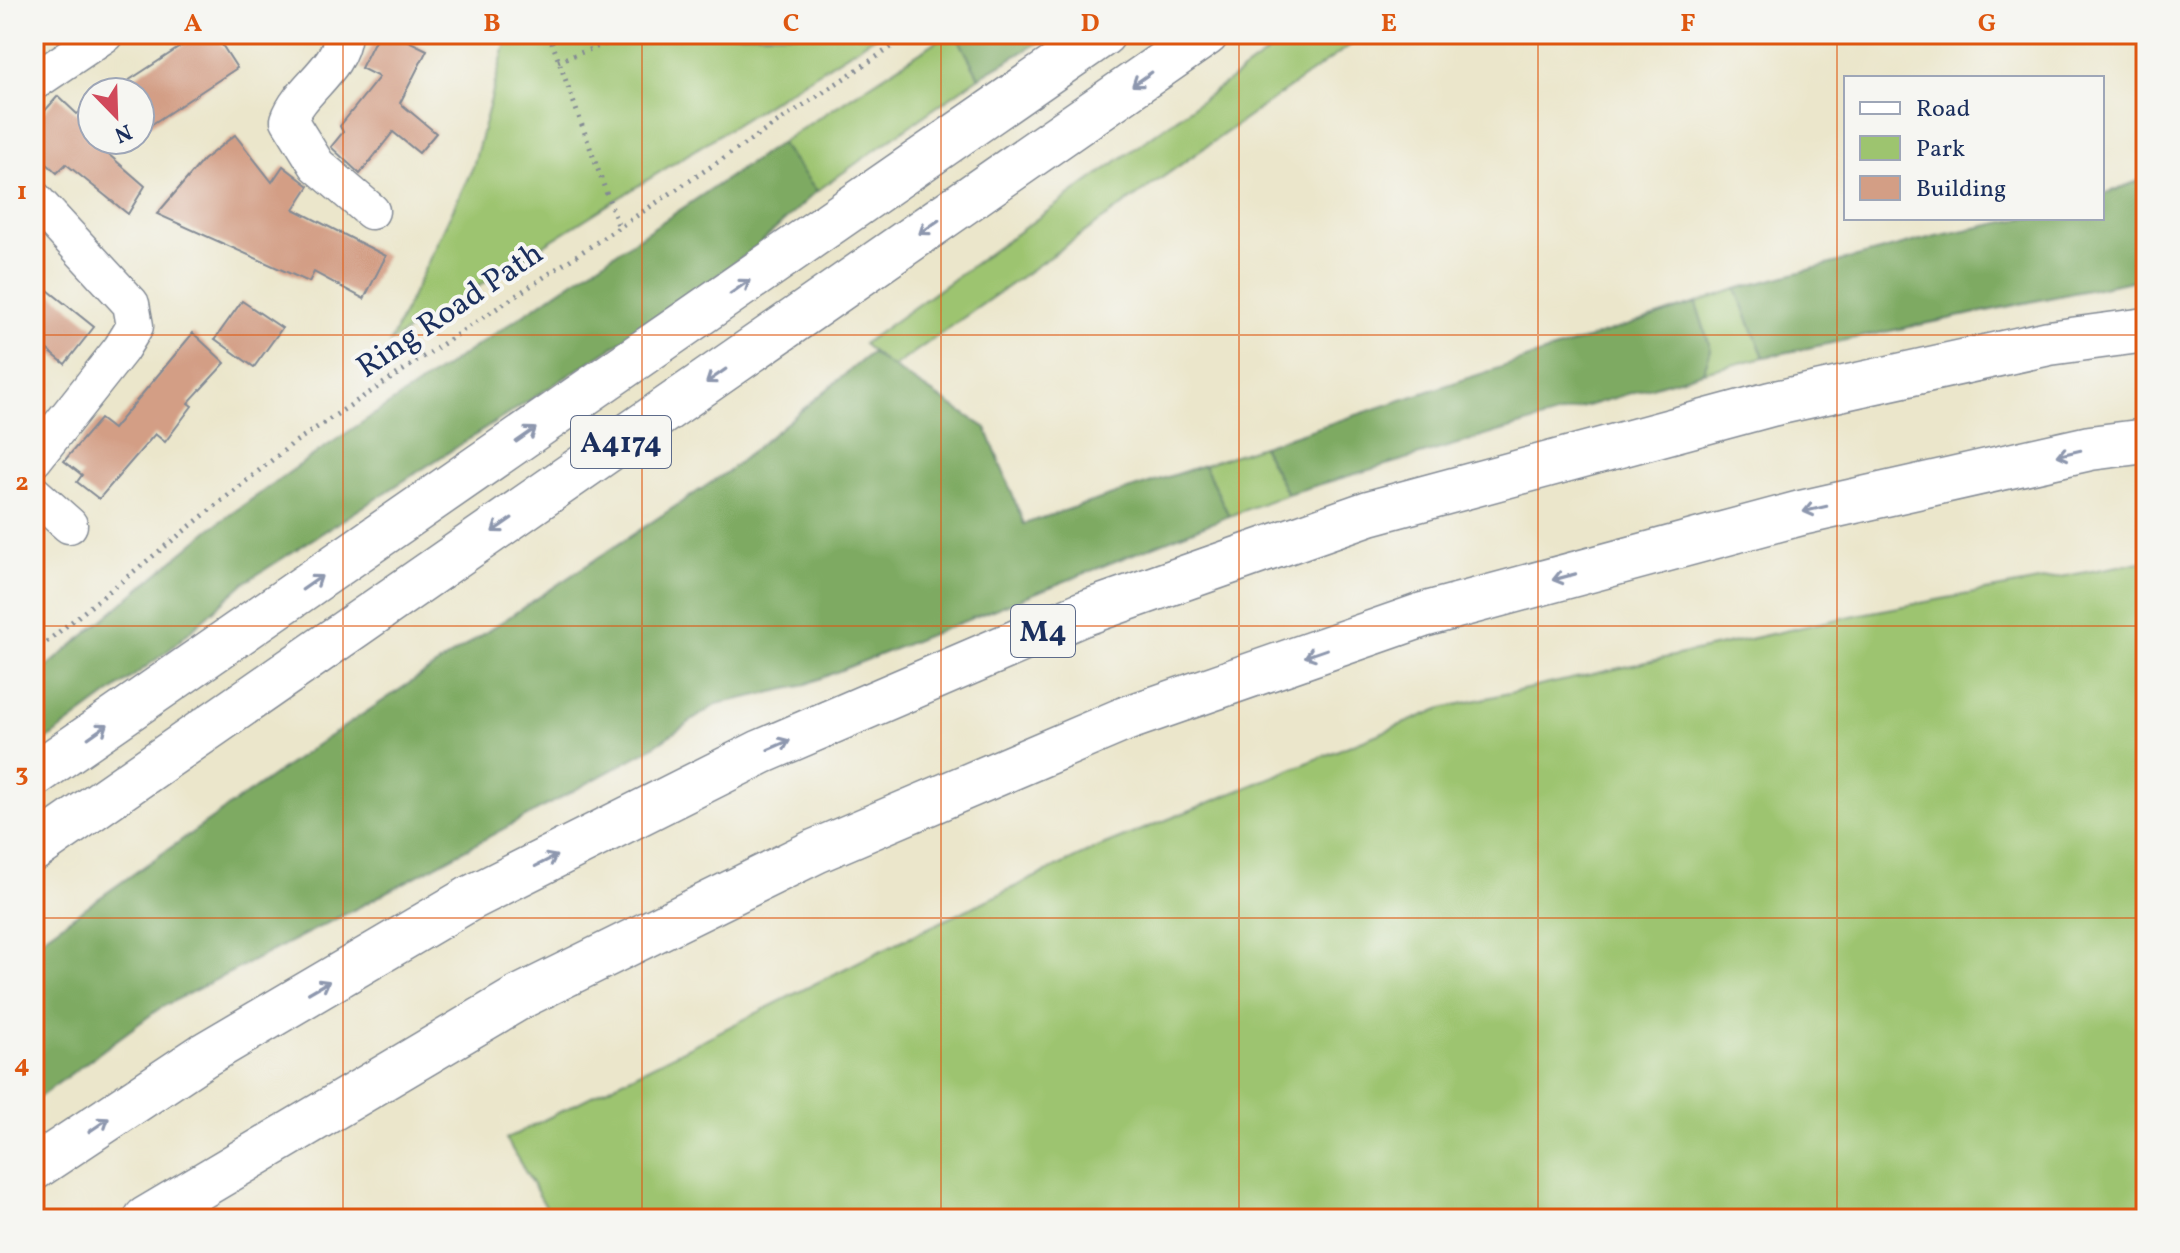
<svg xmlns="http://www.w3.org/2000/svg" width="2180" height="1253" viewBox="0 0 2180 1253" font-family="Vollkorn,serif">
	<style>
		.green { fill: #9dc46f; stroke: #5c7a66; stroke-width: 2 }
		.forest { fill: #7eaa62; stroke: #4c6c60; stroke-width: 2 }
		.building { fill: #d39e85 }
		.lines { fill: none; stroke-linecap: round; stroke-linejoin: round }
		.street-casing { stroke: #838a94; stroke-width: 39 }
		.highway-casing { stroke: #838a94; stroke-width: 47 }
		.path { stroke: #838a94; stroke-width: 5; stroke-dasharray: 2 6; stroke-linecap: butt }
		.street { stroke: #fff; stroke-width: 36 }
		.highway { stroke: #fff; stroke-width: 44 }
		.oneway { stroke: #8d97ae }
		.grid { fill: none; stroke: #de5710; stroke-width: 2; stroke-opacity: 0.55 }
		.labels { text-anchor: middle; stroke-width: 8; stroke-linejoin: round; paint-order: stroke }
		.shield { fill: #f6f6f2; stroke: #5d6b8a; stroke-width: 2 }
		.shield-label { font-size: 30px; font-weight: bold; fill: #1b2f5e }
		.street-label { font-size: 32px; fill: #1b2f5e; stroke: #f6f6f2 }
		.neatline { fill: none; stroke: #de5710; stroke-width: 3 }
		.grid-label { font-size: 26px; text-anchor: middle; font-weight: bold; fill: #de5710 }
	</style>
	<rect width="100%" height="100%" fill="#f6f6f2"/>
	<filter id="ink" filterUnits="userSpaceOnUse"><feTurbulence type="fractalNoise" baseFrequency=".0125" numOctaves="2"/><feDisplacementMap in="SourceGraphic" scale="16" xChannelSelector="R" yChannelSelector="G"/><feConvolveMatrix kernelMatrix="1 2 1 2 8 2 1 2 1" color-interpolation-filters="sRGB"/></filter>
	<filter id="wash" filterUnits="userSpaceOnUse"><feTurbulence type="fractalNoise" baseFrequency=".006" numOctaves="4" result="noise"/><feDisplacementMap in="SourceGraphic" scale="32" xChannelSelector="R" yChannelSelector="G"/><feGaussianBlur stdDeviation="1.8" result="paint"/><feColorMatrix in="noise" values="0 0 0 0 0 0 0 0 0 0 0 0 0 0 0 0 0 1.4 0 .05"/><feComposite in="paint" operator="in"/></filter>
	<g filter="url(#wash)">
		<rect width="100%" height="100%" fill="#ebe6cb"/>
		<g class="green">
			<path d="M508,34h371l-489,308 83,-175z"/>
			<path d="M948,34h8l23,43 -162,114 -37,-48z"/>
			<path d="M1294,34h72l-474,334 -29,-24z"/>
			<path d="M1736,289l28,68 -61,15 8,-22 -15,-47z"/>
			<path d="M1262,446l25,48 -58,22 -25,-51z"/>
			<path d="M2146,561v658h-1593l-47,-80 374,-188 210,-100 352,-143 414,-93z"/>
		</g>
		<g class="forest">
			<path d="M956,34h98l-75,43z"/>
			<path d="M780,143l37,48 -63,58 -91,66 -419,268 -75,67 -135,99v-71l176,-149 105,-75z"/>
			<path d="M2146,178v100l-382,79 -28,-68 200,-53 89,-18h77v-23z"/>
			<path d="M1696,303l15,47 -8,22 -416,122 -25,-48z"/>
			<path d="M871,353l115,75 38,96 180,-59 25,51 -428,170 -84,18 -72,48 -282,153 -203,103 -126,93v-157l281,-198 412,-274z"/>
		</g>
		<g id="blocks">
			<g class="building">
				<path d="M200,34h15l22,34 -97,64v-40h-29z"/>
				<path d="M378,34h16l33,16 -27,53 36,30 -17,20 -26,-21 -33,42 -29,-27 12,-15 -3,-6 39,-49 -18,-9z"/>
				<path d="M58,96l19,18 15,-10v36h35l-20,13 38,33 -17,28 -62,-50 -9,9 -23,-21v-29z"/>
				<path d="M235,135l37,47 11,-16 26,20 -15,23 92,47 -22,43 -50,-27 -5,10 -152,-68 46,-54z"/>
				<path d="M34,279l60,48 -29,37 -31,-25z"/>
				<path d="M242,301l40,27 -28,39 -39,-28z"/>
				<path d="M193,333l32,30 -37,40 4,3 -27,36 -10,-8 -56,65 -22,-17 5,-7 -18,-14 36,-42 13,10z"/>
			</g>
		</g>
	</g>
	<g filter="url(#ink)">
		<use href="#blocks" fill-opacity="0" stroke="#838a94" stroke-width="2"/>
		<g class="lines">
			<defs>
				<g id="street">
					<path d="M343,34c-3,36 -43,54 -54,86l28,45 54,46"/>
					<path d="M34,82l71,-48"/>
					<path d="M34,199l97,105 4,22 -14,23 -87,110"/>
					<path d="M34,494l35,31"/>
				</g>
				<g id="highway">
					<path d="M34,775l1069,-741"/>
					<path d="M34,849l1172,-815"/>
					<path d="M34,1168l170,-113 265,-156 292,-147 321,-138 287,-101 402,-109 278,-61 97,-13"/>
					<path d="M146,1219l374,-222 296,-146 309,-132 298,-104 378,-102 289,-65 56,-7"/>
				</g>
			</defs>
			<use href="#street" class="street-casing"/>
			<use href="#highway" class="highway-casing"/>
			<g class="path">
				<path d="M549,34l69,191"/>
				<path d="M558,61l74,-27"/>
				<path d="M34,652l258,-208 619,-410"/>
			</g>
			<use href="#street" class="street"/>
			<use href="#highway" class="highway"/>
		</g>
		<defs><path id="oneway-shaft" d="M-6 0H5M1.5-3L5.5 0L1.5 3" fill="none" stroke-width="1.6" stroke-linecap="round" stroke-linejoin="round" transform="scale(2)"/></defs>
		<g class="oneway">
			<use href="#oneway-shaft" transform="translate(1142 79) rotate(145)"/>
			<use href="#oneway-shaft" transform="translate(929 227) rotate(145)"/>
			<use href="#oneway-shaft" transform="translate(740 287) rotate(-35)"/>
			<use href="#oneway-shaft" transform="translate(716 376) rotate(145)"/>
			<use href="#oneway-shaft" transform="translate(526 435) rotate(-35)"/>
			<use href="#oneway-shaft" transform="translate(2069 453) rotate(167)"/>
			<use href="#oneway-shaft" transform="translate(1815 509) rotate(167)"/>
			<use href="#oneway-shaft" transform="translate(502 525) rotate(145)"/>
			<use href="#oneway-shaft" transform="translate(1564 577) rotate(165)"/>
			<use href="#oneway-shaft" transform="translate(312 583) rotate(-35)"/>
			<use href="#oneway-shaft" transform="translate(1316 653) rotate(161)"/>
			<use href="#oneway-shaft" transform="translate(98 731) rotate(-35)"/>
			<use href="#oneway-shaft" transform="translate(779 745) rotate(-23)"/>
			<use href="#oneway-shaft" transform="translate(546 861) rotate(-27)"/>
			<use href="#oneway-shaft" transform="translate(319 987) rotate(-30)"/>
			<use href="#oneway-shaft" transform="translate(99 1125) rotate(-34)"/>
		</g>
	</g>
	<path class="grid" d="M343,34v1185M642,34v1185M941,34v1185M1239,34v1185M1538,34v1185M1837,34v1185M34,335h2112M34,626h2112M34,918h2112"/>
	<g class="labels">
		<g class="shield">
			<rect x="571" y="416" width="100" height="52" rx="6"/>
			<rect x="1011" y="605" width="64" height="52" rx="6"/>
		</g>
		<g class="shield-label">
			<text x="621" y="452">A4174</text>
			<text x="1043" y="641">M4</text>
		</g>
		<g class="street-label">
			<text transform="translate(449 309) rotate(-34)" y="11">Ring Road Path</text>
		</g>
	</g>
	<rect width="2180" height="1253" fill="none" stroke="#f6f6f2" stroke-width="88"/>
	<rect x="1844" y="76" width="260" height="144" fill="#f6f6f2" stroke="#9ea6b7" stroke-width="2"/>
	<rect x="1860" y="102" width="40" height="12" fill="#ffffff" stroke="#9ea6b7" stroke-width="2"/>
	<text x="1916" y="116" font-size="24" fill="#1b2f5e">Road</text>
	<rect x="1860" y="136" width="40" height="24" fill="#9dc46f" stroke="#9ea6b7" stroke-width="2"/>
	<text x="1916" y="156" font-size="24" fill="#1b2f5e">Park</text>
	<rect x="1860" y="176" width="40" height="24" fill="#d39e85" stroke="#9ea6b7" stroke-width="2"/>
	<text x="1916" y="196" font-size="24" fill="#1b2f5e">Building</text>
	<g transform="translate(116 116) rotate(157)"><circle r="38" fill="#f6f6f2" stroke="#9ea6b7" stroke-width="2"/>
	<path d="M0-6L14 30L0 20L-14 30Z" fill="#d1495b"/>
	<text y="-12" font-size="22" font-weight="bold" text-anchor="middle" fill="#1b2f5e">N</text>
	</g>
	<rect x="44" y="44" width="2092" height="1165" class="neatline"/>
	<g class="grid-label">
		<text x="193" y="31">A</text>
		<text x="492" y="31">B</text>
		<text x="791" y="31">C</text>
		<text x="1090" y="31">D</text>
		<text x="1389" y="31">E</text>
		<text x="1688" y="31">F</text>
		<text x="1987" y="31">G</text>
		<text x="22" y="199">1</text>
		<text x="22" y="490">2</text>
		<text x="22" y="781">3</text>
		<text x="22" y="1072">4</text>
	</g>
</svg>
